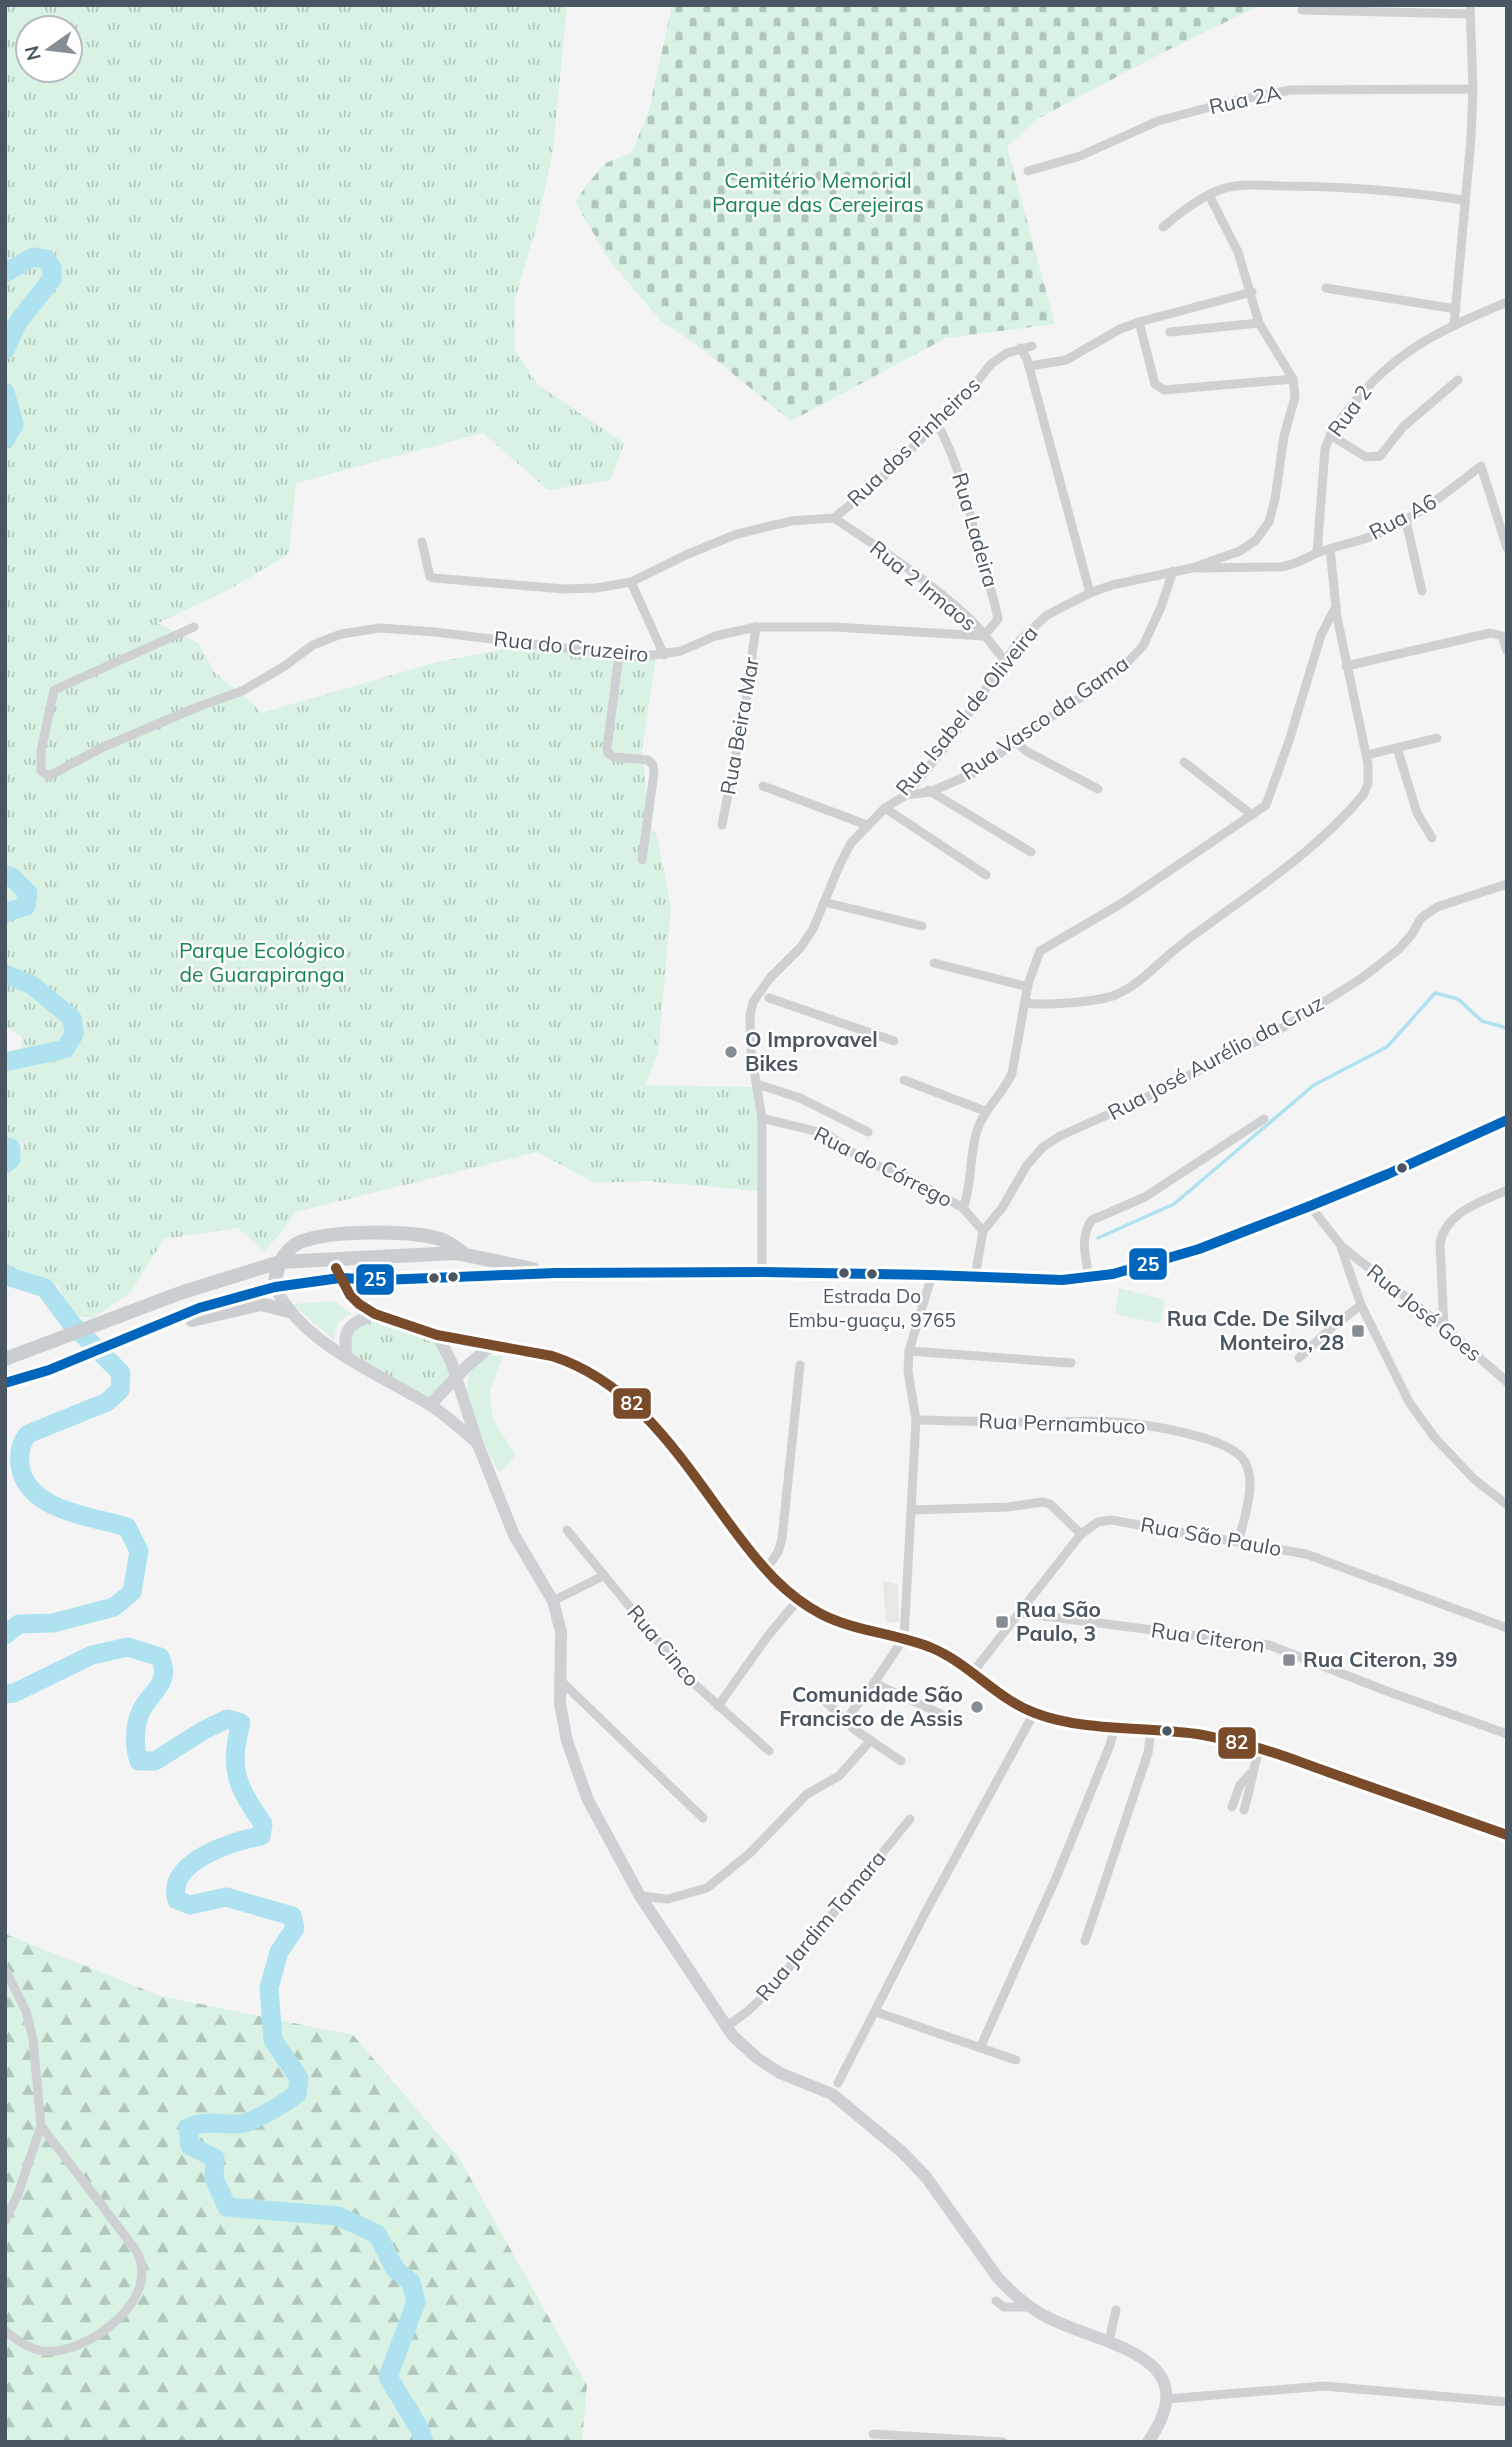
<svg xmlns="http://www.w3.org/2000/svg" width="1512" height="2447" viewBox="0 0 1512 2447" font-family="Mulish,sans-serif">
	<style>
		.commercial { fill: #e8e7e3 }
		.grass { fill: #d9f2e3 }
		.forest { fill: url(#forest-firs) }
		.cemetery { fill: url(#cemetery-stones) }
		.park { fill: url(#park-tufts); fill-rule: evenodd }
		.lines { fill: none; stroke-linecap: round; stroke-linejoin: round }
		.stream { stroke: #aee2f0; stroke-width: 3.5 }
		.river { stroke: #aee2f0; stroke-width: 19 }
		.street { stroke: #ced0d2; stroke-width: 9 }
		.secondary { stroke: #ced0d4; stroke-width: 12 }
		.primary { stroke: #caced1; stroke-width: 14 }
		.bus-1-casing { stroke: #fff; stroke-width: 16 }
		.bus-2-casing { stroke: #fff; stroke-width: 16 }
		.bus-1 { stroke: #0065bd; stroke-width: 10 }
		.bus-2 { stroke: #7a4b2a; stroke-width: 10 }
		.poi-dot { fill: #868d94; stroke: #fff; stroke-width: 2.5 }
		.bus-dot { fill: #4a5661; stroke: #fff; stroke-width: 2.5 }
		.labels { text-anchor: middle; stroke-width: 5; stroke-linejoin: round; paint-order: stroke }
		.bus-label { font-size: 19px; fill: #4a5661; stroke: #fff }
		.street-label { font-size: 21px; fill: #4a5661; stroke: #fff }
		.park-label { font-size: 21px; fill: #17864f; stroke: #fff }
		.poi-label { font-size: 21px; font-weight: bold; fill: #4a5661; stroke: #fff; text-anchor: start }
		.line-badge { stroke: #fff; stroke-width: 2.5 }
		.badge-label { font-size: 19px; text-anchor: middle; font-weight: bold; fill: #fff }
	</style>
	<defs>
		<pattern id="forest-firs" width="22" height="20" patternUnits="userSpaceOnUse" patternTransform="scale(1.75)"><rect width="22" height="20" fill="#d9f2e3"/><path d="M5 1l3.5 6h-7zM16 11l3.5 6h-7z" fill="#b2c7bb"/></pattern>
		<pattern id="cemetery-stones" width="16" height="16" patternUnits="userSpaceOnUse" patternTransform="scale(1.75)"><rect width="16" height="16" fill="#d9f2e3"/><path d="M2 7V4a2 2 0 0 1 4 0v3zM10 15v-3a2 2 0 0 1 4 0v3z" fill="#b2c7bb"/></pattern>
		<pattern id="park-tufts" width="24" height="20" patternUnits="userSpaceOnUse" patternTransform="scale(1.75)"><rect width="24" height="20" fill="#d9f2e3"/><path d="M3 7l-1-3M5 7V3M7 7l1-3M15 17l-1-3M17 17v-4M19 17l1-3" fill="none" stroke="#b2c7bb"/></pattern>
	</defs>
	<rect width="100%" height="100%" fill="#f4f4f4"/>
	<path class="commercial" d="M883,1581l15,3 1,38h-13z"/>
	<g class="grass">
		<path d="M1119,1288l46,12 -5,24 -45,-10z"/>
		<path d="M334,1301l18,13c-14,6 -16,11 -18,26l-42,-36z"/>
		<path d="M491,1355l12,1 -13,35 3,28 23,37 -17,16c-12,-25 -48,-85 -23,-108 4,-3 10,-6 15,-9z"/>
	</g>
	<path class="forest" d="M5,1934l156,62 192,39 106,123 128,227 -5,57h-577z"/>
	<path class="cemetery" d="M672,5h589l-101,49 -121,64 -32,29 48,177 -109,14 -155,83 -95,-77 -35,-23 -51,-60 -35,-59 14,-20 17,-19 26,-11 17,-42z"/>
	<g class="park">
		<path d="M5,5h562l-14,146 -16,74 -22,74v51l23,35 86,58 -13,37 -63,10 -65,-57 -187,50 -7,71 -61,36 -70,33 40,20 17,30 35,28 11,12 176,-51 82,-16 137,11 -14,92 8,76 7,11 14,71 -13,146 -13,32 110,2 7,31 -4,73 -113,-10 -50,2 -58,-31 -241,60 -31,40 -27,-24 -74,11 -34,54 -37,25 -18,-2 -17,-30 -44,-15 -9,-8v-87l15,-16 3,-17 -18,-8v-61l16,-13 1,-24 -17,-11zM28,28h42v42h-42z"/>
		<path d="M376,1316l58,19 22,43 -27,27 -78,-45 -3,-29z"/>
	</g>
	<g class="lines">
		<path class="stream" d="M1098,1238l76,-34 140,-119 73,-38 48,-54 23,6 24,22 25,7"/>
		<g class="river">
			<path d="M5,273l28,-16 13,2 6,9v11l-34,43 -13,28"/>
			<path d="M5,392l9,32 -9,16"/>
			<path d="M5,875l7,2 16,16 -2,13 -21,7"/>
			<path d="M5,974l27,11 40,33 2,16 -9,15 -60,13"/>
			<path d="M5,1146l6,2v11l-6,5"/>
			<path d="M5,1274l5,3 35,11 26,35 50,50 -1,17 -13,12 -79,32c-8,10 -9,18 -8,31 6,46 71,51 107,62l12,24 -7,41 -18,15 -61,16 -34,1 -14,11"/>
			<path d="M5,1694l9,-1 78,-38 36,-8 32,10c12,26 -9,34 -19,54 -7,14 -7,36 -2,50h16l49,-31 23,-11 14,4c-13,46 -4,63 22,101l-2,12c-28,5 -96,26 -84,64l13,5 36,-8 66,19 3,12 -16,24 -10,36 4,52 26,38 -2,16c-13,9 -43,29 -59,30 -19,1 -32,-5 -50,4l2,18 25,12 -1,20 13,29 111,9 39,18 18,35 16,13 5,20 -28,75 32,53 4,12"/>
		</g>
		<g class="street">
			<path d="M1302,10l168,4"/>
			<path d="M1028,171l52,-15 78,-35 75,-20 57,-11 183,-1"/>
			<path d="M1163,227c17,-14 38,-31 59,-38 18,-6 40,-4 59,-3 62,0 122,5 183,14"/>
			<path d="M1326,288l130,21"/>
			<path d="M1139,322l16,62 9,6 129,-11"/>
			<path d="M1454,325l17,-186 2,-50 -3,-84"/>
			<path d="M1170,332l89,-9"/>
			<path d="M1020,348l7,11 63,234"/>
			<path d="M1029,366l37,-6 54,-31 19,-7 113,-30"/>
			<path d="M1330,435l36,22 14,-1 23,-29 55,-47"/>
			<path d="M834,518c45,30 97,64 136,101 13,13 24,28 35,42"/>
			<path d="M1406,521l16,70"/>
			<path d="M422,542l8,35 4,1 130,11 32,-1 35,-6 57,-28 49,-20 54,-13 43,-3 44,-36 95,-95 18,-23 16,-11 25,-7"/>
			<path d="M1317,553l8,-104c7,-20 19,-35 32,-50 44,-52 89,-71 150,-97"/>
			<path d="M1197,568l83,-1c16,-2 26,-10 40,-15 16,-6 32,-9 47,-14 43,-15 78,-44 114,-72l26,82"/>
			<path d="M631,582l33,73"/>
			<path d="M194,627l-140,63 -13,61v20l8,5 54,-29 97,-41 42,-15 41,-24 30,-22 28,-11 39,-6 55,4 203,25 43,-6 34,-15 41,-9h78l150,9 14,-17c-4,-23 -13,-45 -19,-68 -11,-46 -19,-85 -42,-128"/>
			<path d="M619,655l-12,93 1,5 6,4 34,3 5,5 1,8 -12,87"/>
			<path d="M1346,666l144,-33 12,3 5,15"/>
			<path d="M1016,742l10,9 72,38"/>
			<path d="M1397,748l20,65 15,25"/>
			<path d="M1367,755l70,-17"/>
			<path d="M1184,762l68,53"/>
			<path d="M763,786l104,39"/>
			<path d="M928,790l103,62"/>
			<path d="M906,795l24,-3 46,-20 52,-40 88,-58 27,-28 18,-39 12,-36"/>
			<path d="M885,808l101,67"/>
			<path d="M722,825l23,-118 11,-80"/>
			<path d="M824,902l98,24"/>
			<path d="M934,963l94,24"/>
			<path d="M769,998l125,43"/>
			<path d="M1025,1003c19,3 73,-1 90,-8 27,-11 44,-34 67,-51 63,-48 130,-88 181,-149l5,-11v-20l-31,-147 -7,-68"/>
			<path d="M904,1080l81,31"/>
			<path d="M757,1084l43,14 68,34"/>
			<path d="M762,1118l65,16 32,23 16,8 25,8 63,35 20,23"/>
			<path d="M1310,1206l30,38 21,61 48,97 26,36 39,41 33,26"/>
			<path d="M963,1208c9,-22 6,-52 14,-77 7,-23 26,-36 35,-58l16,-89 12,-33 82,-48 144,-98 23,-64 32,-106 15,-29"/>
			<path d="M1341,1246l103,81 63,55"/>
			<path d="M762,1272v-154l-11,-66 -1,-36 3,-14 17,-24 31,-31 12,-18 27,-65 11,-21 34,-35 21,-13 42,-52 71,-102 28,-26 43,-22 22,-8 80,-17 48,-17 16,-11 13,-18 6,-23 9,-63 11,-39 -2,-18 -34,-56 -21,-71 -29,-57"/>
			<path d="M975,1277l8,-46 19,-23 25,-43 16,-18 17,-11 85,-38 139,-71 78,-49 37,-29 13,-15 9,-16 16,-11 70,-23"/>
			<path d="M1089,1277c-3,-18 -10,-42 3,-57l53,-23 119,-78"/>
			<path d="M1444,1327l-4,-83c5,-32 41,-42 67,-54"/>
			<path d="M909,1351l162,12"/>
			<path d="M1299,1358l32,-30 30,-23"/>
			<path d="M916,1420c44,1 89,2 134,2 21,0 43,-2 65,0 28,2 116,14 130,40 12,23 -1,55 -6,78"/>
			<path d="M912,1510l96,-3 35,-5 7,2 31,30"/>
			<path d="M567,1530l122,149 80,72"/>
			<path d="M765,1571l13,-19 4,-13 18,-174"/>
			<path d="M553,1601l50,-25"/>
			<path d="M1021,1613l248,32 115,45 123,44"/>
			<path d="M973,1672l108,-138 17,-12 13,-2 195,34 201,74"/>
			<path d="M559,1679l144,139"/>
			<path d="M874,1683l67,31"/>
			<path d="M826,1702l29,28 46,31"/>
			<path d="M718,1706l49,-69 31,-37"/>
			<path d="M844,1722l30,-39 30,-45 12,-218 -8,-49 1,-20 23,-76"/>
			<path d="M1232,1807l8,-22 11,-12"/>
			<path d="M1244,1810c7,-22 8,-40 16,-62"/>
			<path d="M640,1896l28,3 39,-11 43,-35 57,-59 32,-18 32,-36"/>
			<path d="M1085,1941l63,-188 3,-23"/>
			<path d="M5,1969l21,42 7,28 8,87 -23,68 -13,27"/>
			<path d="M876,2012l140,48"/>
			<path d="M726,2027l22,-16 25,-24 137,-168"/>
			<path d="M980,2048l76,-170 54,-133 5,-19"/>
			<path d="M838,2083l85,-166 111,-204"/>
			<path d="M996,2301l8,6h24"/>
			<path d="M5,2330c10,9 24,19 38,21 45,5 123,-55 92,-102l-94,-123"/>
			<path d="M1109,2341l7,-31"/>
			<path d="M1167,2399l157,-13 183,16"/>
			<path d="M873,2434l130,8"/>
		</g>
		<g class="secondary">
			<path d="M340,1278l19,26 16,10 20,8 42,13 115,21c87,28 133,109 185,178 24,32 48,61 84,80 35,18 75,19 111,34 38,16 65,51 103,65 44,17 97,14 143,19 20,1 41,6 60,11 31,6 61,19 90,29 60,21 119,42 179,63"/>
			<path d="M275,1287c28,58 103,86 155,118 17,11 31,24 46,37"/>
			<path d="M437,1335l14,26 26,81 37,93 39,66 8,31 -1,72 7,37 21,59 52,96 93,140 24,22 23,15 52,21 69,57 25,26 72,101c17,18 33,32 55,42 54,26 155,37 95,122"/>
			<path d="M347,1358c-5,-29 1,-34 28,-44"/>
			<path d="M430,1405l38,-40 23,-19"/>
		</g>
		<g class="primary">
			<path d="M275,1287c0,-18 8,-37 25,-45 30,-12 109,-12 140,-3 9,3 16,9 23,14"/>
			<path d="M192,1320l69,-16 28,7"/>
			<path d="M5,1359l178,-67 97,-30 176,-9 77,16"/>
			<path d="M5,1383l44,-13 150,-62 76,-21 65,-9 42,2 173,-7 207,-1 170,3 130,5 51,-6 86,-25 111,-43 78,-32 119,-54"/>
		</g>
		<defs>
			<path id="bus-1" d="M5,1383l44,-13 150,-62 76,-21 65,-9 42,2 173,-7 207,-1 170,3 130,5 51,-6 86,-25 111,-43 78,-32 119,-54"/>
			<path id="bus-2" d="M336,1268l14,27 9,9 16,10 62,21 115,21c87,28 133,109 185,178 24,32 48,61 84,80 35,18 75,19 111,34 38,16 65,51 103,65 44,17 97,14 143,19 20,1 41,6 60,11 31,6 61,19 90,29 60,21 119,42 179,63"/>
		</defs>
		<use href="#bus-1" class="bus-1-casing"/>
		<use href="#bus-2" class="bus-2-casing"/>
		<use href="#bus-1" class="bus-1"/>
		<use href="#bus-2" class="bus-2"/>
	</g>
	<g class="poi-dot">
		<circle cx="731" cy="1052" r="7"/>
		<rect x="1351" y="1324" width="14" height="14" rx="3.5"/>
		<rect x="995" y="1615" width="14" height="14" rx="3.5"/>
		<rect x="1282" y="1653" width="14" height="14" rx="3.5"/>
		<circle cx="977" cy="1707" r="7"/>
	</g>
	<g class="bus-dot">
		<circle cx="1402" cy="1168" r="6"/>
		<circle cx="844" cy="1273" r="6"/>
		<circle cx="872" cy="1274" r="6"/>
		<circle cx="453" cy="1277" r="6"/>
		<circle cx="434" cy="1278" r="6"/>
		<circle cx="1167" cy="1731" r="6"/>
	</g>
	<g class="labels">
		<g class="bus-label">
			<text x="872" y="1303">Estrada Do<tspan x="872" dy="24">Embu-guaçu, 9765</tspan></text>
		</g>
		<g class="street-label">
			<text transform="translate(1245 100) rotate(-12)" y="7">Rua 2A</text>
			<text transform="translate(1350 411) rotate(-54)" y="7">Rua 2</text>
			<text transform="translate(914 442) rotate(-44)" y="7">Rua dos Pinheiros</text>
			<text transform="translate(1403 517) rotate(-28)" y="7">Rua A6</text>
			<text transform="translate(975 530) rotate(74)" y="7">Rua Ladeira</text>
			<text transform="translate(923 586) rotate(39)" y="7">Rua 2 Irmaos</text>
			<text transform="translate(571 647) rotate(6)" y="7">Rua do Cruzeiro</text>
			<text transform="translate(967 711) rotate(-51)" y="7">Rua Isabel de Oliveira</text>
			<text transform="translate(1045 718) rotate(-35)" y="7">Rua Vasco da Gama</text>
			<text transform="translate(740 726) rotate(-80)" y="7">Rua Beira Mar</text>
			<text transform="translate(1216 1058) rotate(-28)" y="7">Rua José Aurélio da Cruz</text>
			<text transform="translate(883 1167) rotate(27)" y="7">Rua do Córrego</text>
			<text transform="translate(1424 1313) rotate(39)" y="7">Rua José Goes</text>
			<text transform="translate(1062 1424) rotate(2)" y="7">Rua Pernambuco</text>
			<text transform="translate(1211 1537) rotate(10)" y="7">Rua São Paulo</text>
			<text transform="translate(1208 1638) rotate(8)" y="7">Rua Citeron</text>
			<text transform="translate(663 1646) rotate(50)" y="7">Rua Cinco</text>
			<text transform="translate(821 1926) rotate(-50)" y="7">Rua Jardim Tamara</text>
		</g>
		<g class="park-label">
			<text x="818" y="188">Cemitério Memorial<tspan x="818" dy="24">Parque das Cerejeiras</tspan></text>
			<text x="262" y="958">Parque Ecológico<tspan x="262" dy="24">de Guarapiranga</tspan></text>
		</g>
		<g class="poi-label">
			<text x="745" y="1047">O Improvavel<tspan x="745" dy="24">Bikes</tspan></text>
			<text x="1344" y="1326" text-anchor="end">Rua Cde. De Silva<tspan x="1344" dy="24">Monteiro, 28</tspan></text>
			<text x="1016" y="1617">Rua São<tspan x="1016" dy="24">Paulo, 3</tspan></text>
			<text x="1303" y="1667">Rua Citeron, 39</text>
			<text x="963" y="1702" text-anchor="end">Comunidade São<tspan x="963" dy="24">Francisco de Assis</tspan></text>
		</g>
	</g>
	<g class="line-badge">
		<rect x="1128" y="1247" width="40" height="34" rx="7" fill="#0065bd"/>
		<rect x="355" y="1263" width="40" height="33" rx="7" fill="#0065bd"/>
		<rect x="612" y="1387" width="40" height="33" rx="7" fill="#7a4b2a"/>
		<rect x="1217" y="1726" width="40" height="34" rx="7" fill="#7a4b2a"/>
	</g>
	<g class="badge-label">
		<text x="1148" y="1271">25</text>
		<text x="375" y="1286">25</text>
		<text x="632" y="1410">82</text>
		<text x="1237" y="1749">82</text>
	</g>
	<rect width="1512" height="2447" fill="none" stroke="#4a5661" stroke-width="14"/>
	<g transform="translate(49 49) rotate(256)"><circle r="33" fill="#ffffff" stroke="#b7bbc0" stroke-width="2"/>
	<path d="M0-5L12 26L0 18L-12 26Z" fill="#868d94"/>
	<text y="-10" font-size="19" font-weight="bold" text-anchor="middle" fill="#4a5661">N</text>
	</g>
</svg>
